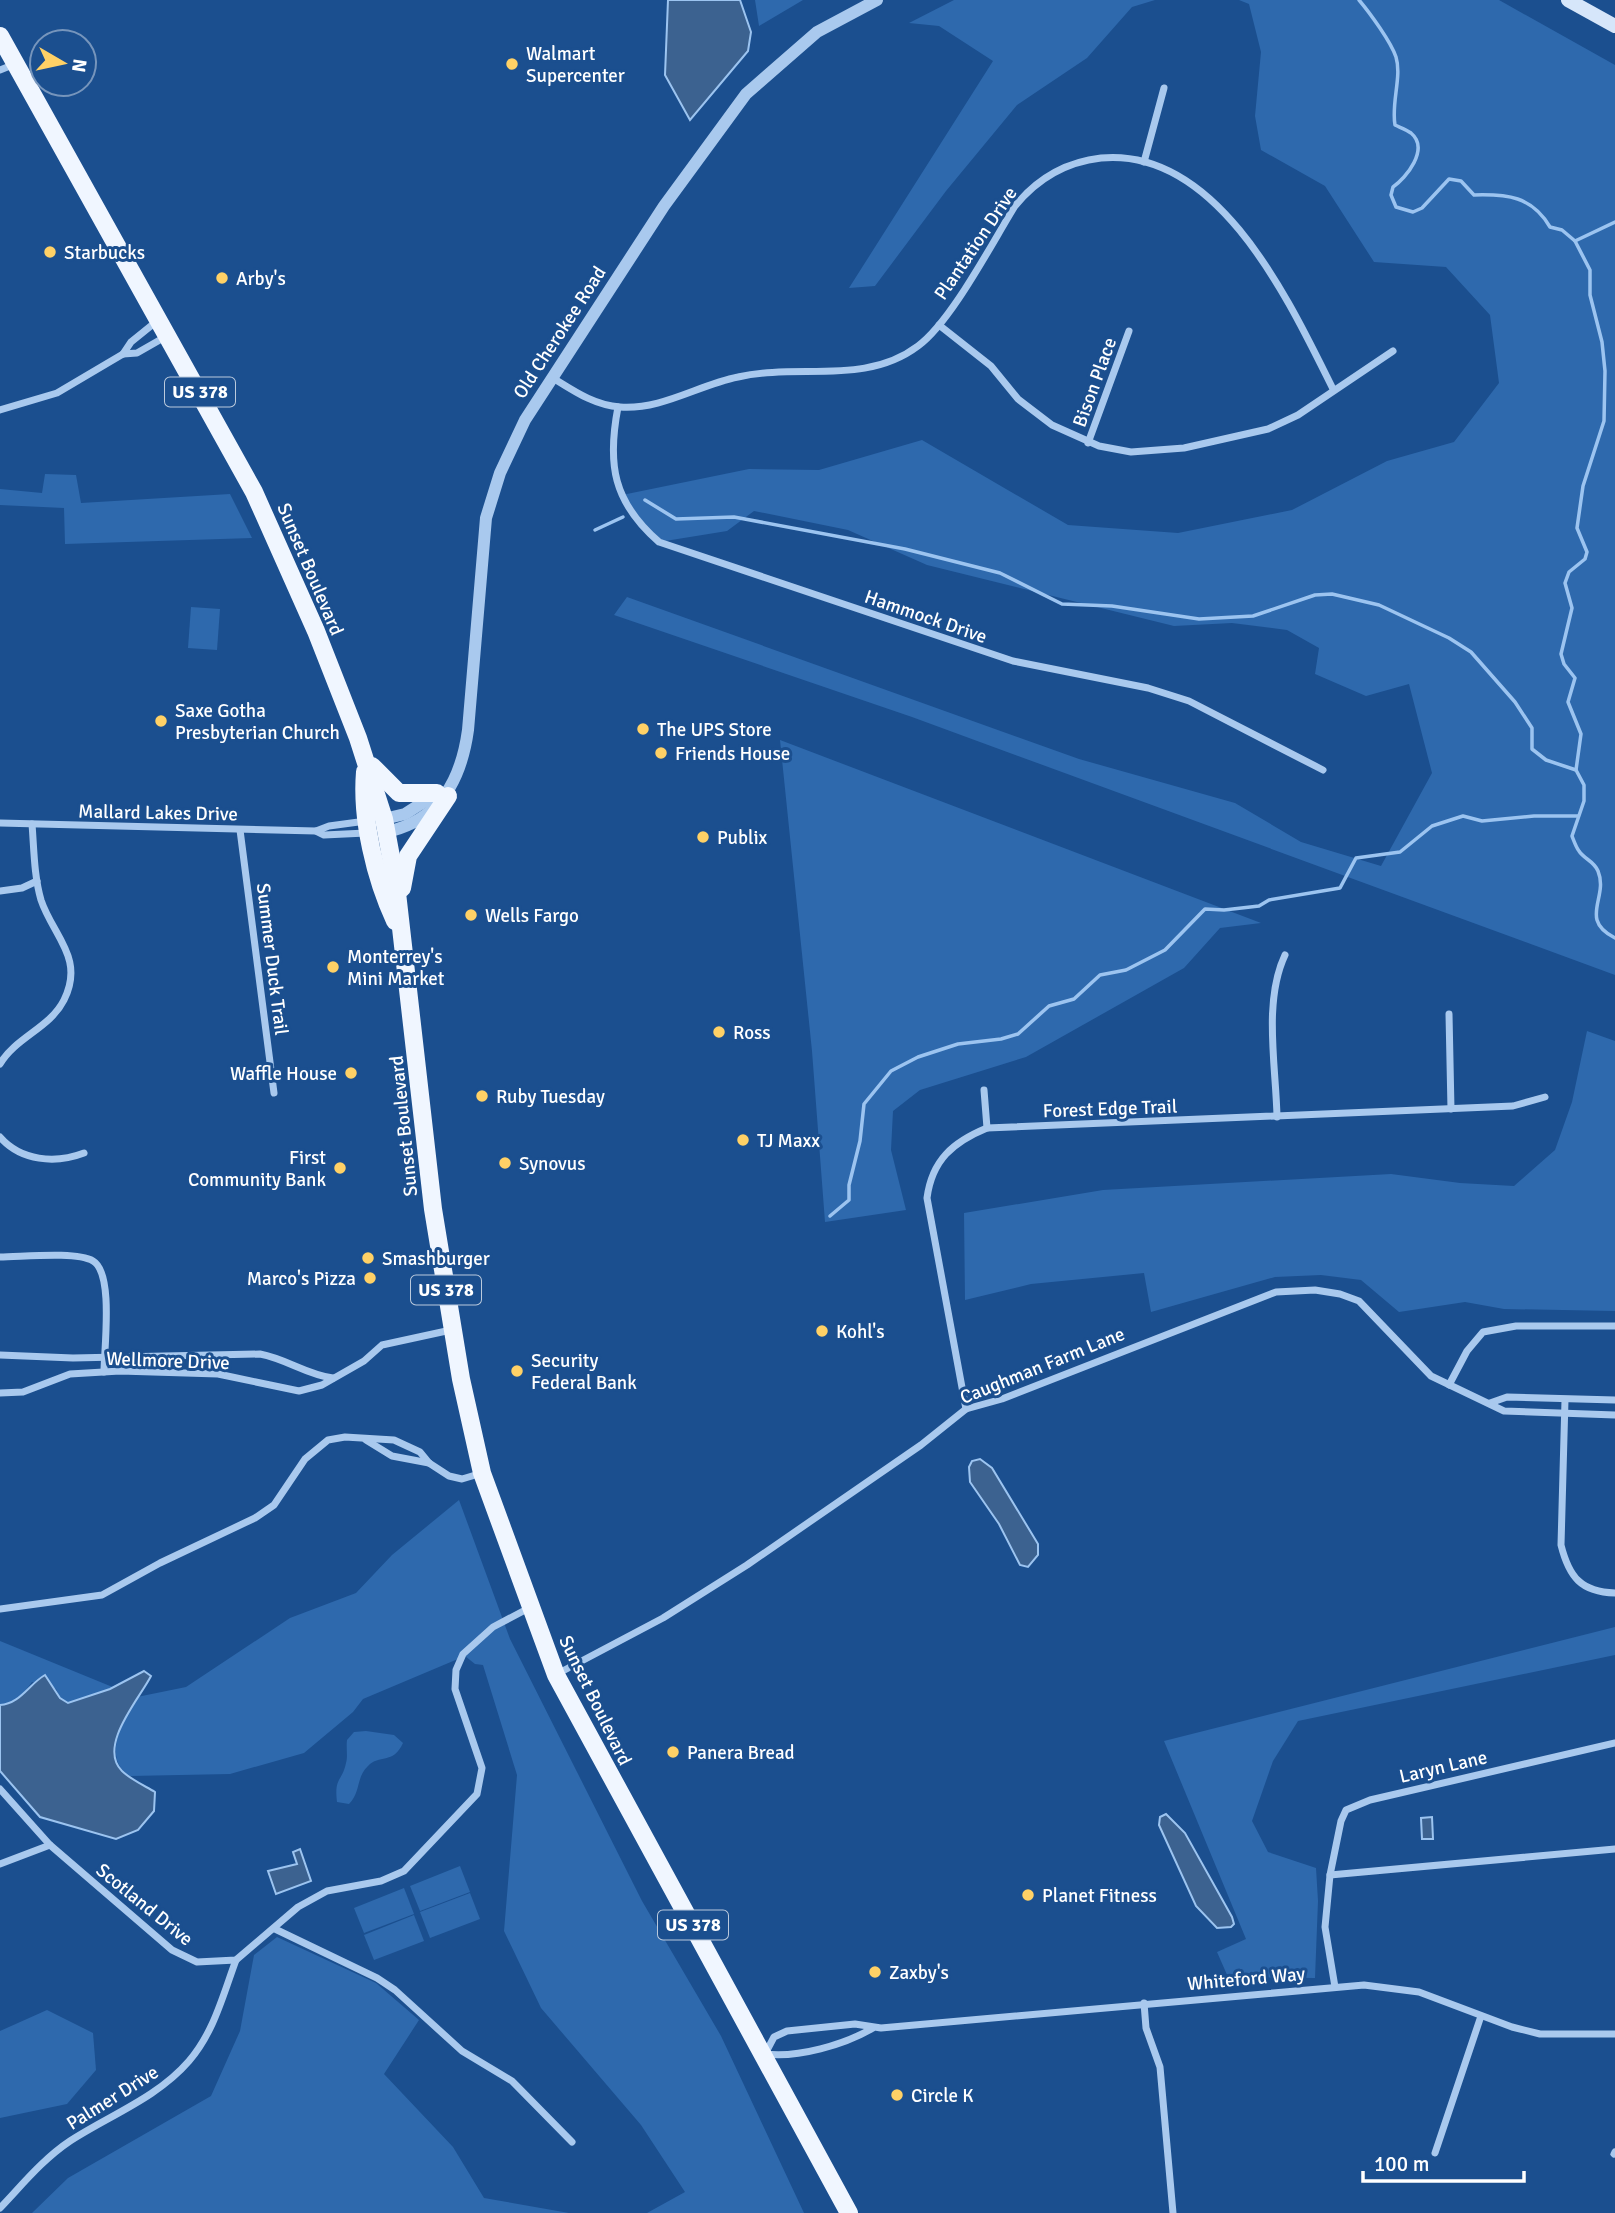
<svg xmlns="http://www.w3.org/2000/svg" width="1615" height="2213" viewBox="0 0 1615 2213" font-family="Signika,sans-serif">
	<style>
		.green { fill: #2e69ad }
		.water { fill: #3c6290; stroke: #9cc4f0; stroke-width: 2 }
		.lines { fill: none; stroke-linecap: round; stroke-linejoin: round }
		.stream { stroke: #9cc4f0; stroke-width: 3.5 }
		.minor { stroke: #a9c9ee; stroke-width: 7 }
		.tertiary { stroke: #a9c9ee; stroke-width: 12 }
		.secondary { stroke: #d6e6fa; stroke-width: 14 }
		.primary { stroke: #f0f6ff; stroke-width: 18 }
		.poi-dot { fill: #ffd166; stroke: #1b4f8f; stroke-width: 2.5 }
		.labels { text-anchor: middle; stroke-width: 6; stroke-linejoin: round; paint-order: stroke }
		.shield { fill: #1b4f8f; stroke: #bbcadd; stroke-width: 2 }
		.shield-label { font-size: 18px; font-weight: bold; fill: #fff }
		.poi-label { font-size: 19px; fill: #fff; stroke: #1b4f8f; text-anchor: start }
		.street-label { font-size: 19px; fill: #fff; stroke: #1b4f8f }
	</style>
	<rect width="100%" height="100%" fill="#1b4f8f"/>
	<g class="green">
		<path d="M755,0h48l-44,26z"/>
		<path d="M954,0h201l-23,7 -45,51 -70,47 -71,86 -71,95 -26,2 144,-227 -54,-35 -30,-3z"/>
		<path d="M1239,0h260l116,65v910l-703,-258 -298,-102 13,-18 452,162 156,44 66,39 80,24 51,-93 -23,-89 -43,12 -51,-22 4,-26 -32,-18 -55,-7 -58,3 -247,-61 -79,-35 -94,-19 -27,20 -68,11 -37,-47 127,-26 70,1 103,-30 146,85 110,8 114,-23 95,-49 67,-19 45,-59 -9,-68 -44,-48 -72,-5 -49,-76 -64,-36 -6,-34 6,-64 -12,-48z"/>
		<path d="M45,474l31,1 5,28 149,-9 22,44 -187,6 -1,-36 -64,-3v-16l42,4z"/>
		<path d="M191,607l29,2 -3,41 -29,-2z"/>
		<path d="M780,740l481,183 -41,5 -36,40 -158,89 -106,33 -27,21 -2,39 15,60 -81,12 -13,-171z"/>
		<path d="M1587,1031l28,10v270l-111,-2 -39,-7 -66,10 -38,-32 -40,-5 -46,2 -124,35 -7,-39 -113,11 -66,16 -1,-87 139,-23 288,-16 69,9 54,3 41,-36 17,-48z"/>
		<path d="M459,1500l51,139 132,262 79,135 83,177h-157l38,-21 -44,-67 -100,-117 -37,-77 13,-156 -34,-110 -8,-1 -10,-8 -102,43 -10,13 -49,41 -74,21 -100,2c-21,-13 -15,-36 -6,-56l-46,-18 -10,1 -8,-5 -4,-9 -24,-7c-9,12 -17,22 -32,23v-64l137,56 49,-10 104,-69 66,-25 36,-38z"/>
		<path d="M1615,1627v28l-317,66 -25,40 -21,60 16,31 48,16 2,33 -3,77 -87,-1 -11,-25 29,-13 -82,-198z"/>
		<path d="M366,1731l28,4 9,8c-10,22 -24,11 -35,23 -12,11 -7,26 -19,38l-12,-2c-3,-25 5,-20 9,-39 2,-6 0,-15 1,-23l7,-8z"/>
		<path d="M460,1866l10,26 -50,19 -10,-25z"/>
		<path d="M404,1888l10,26 -50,19 -10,-25z"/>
		<path d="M470,1893l10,26 -50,19 -10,-26z"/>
		<path d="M414,1915l10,26 -50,19 -10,-25z"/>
		<path d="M277,1937l99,46 43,37 -35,54 69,73 31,51 85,15h-537l36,-35 143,-82 29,-65 14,-76z"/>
		<path d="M47,2010l46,23 3,37 -29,34 -67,14v-87z"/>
	</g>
	<g class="water">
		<path d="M668,0h72l11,32 -3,19 -58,69 -25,-45z"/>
		<path d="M980,1459l12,9 46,76v11l-10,12 -8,-2 -21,-41 -29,-42 -1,-15 3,-6z"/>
		<path d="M144,1671l7,5c-11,22 -54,70 -29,95 8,8 23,15 33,21l-1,19 -16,19 -22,9 -76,-22 -40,-46v-66c20,-1 29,-21 45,-30l15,23 8,5 42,-14z"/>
		<path d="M1166,1814l19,19 47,84 2,7 -3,3 -14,1 -21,-22 -37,-81 1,-8z"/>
		<path d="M1432,1817l1,22h-11l-1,-21z"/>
		<path d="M300,1849l11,32 -35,13 -8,-23 29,-7 -4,-12z"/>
	</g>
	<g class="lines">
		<g class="stream">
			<path d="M1359,0c11,13 32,42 37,57 6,20 -5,46 -1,68 4,2 12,5 16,8 19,16 -5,45 -18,54l-2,8 5,12 17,5 9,-4 27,-29 12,2 13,14c33,-1 58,1 76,32l12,3 13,11 15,29v25l12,47 3,29 -1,50 -21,65 -6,42 10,24 -2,7 -16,13 -4,11 7,25 -11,46 3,10 11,14 -7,24 13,32 -5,36 8,15v16l-12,35c2,5 4,11 7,15 5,8 15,10 19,20 11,27 -20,48 17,67"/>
			<path d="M1575,241l40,-19"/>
			<path d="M645,500l31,19 58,-2 171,32 95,24 62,31 50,2 87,13 54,-3 62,-21 17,-1 47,11 70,33 22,14 44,50 17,26v21l14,11 30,10"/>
			<path d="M595,530l28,-13"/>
			<path d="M830,1216l19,-16v-15l11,-44 4,-37 27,-33 27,-14 40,-13 43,-5 17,-5 31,-28 25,-7 26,-24 26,-5 39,-20 40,-41 19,1 35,-4 10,-6 71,-12 16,-30 44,-6 32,-26 31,-10 19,5 52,-5h44"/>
		</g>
		<g class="minor">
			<path d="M0,70l15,-6"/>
			<path d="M1144,162l20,-74"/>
			<path d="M939,325l52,41 27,33 34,26 47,21 32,6 53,-4 84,-19 30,-14 95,-64"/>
			<path d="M123,354l8,-12 26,-21"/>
			<path d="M553,378c21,13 41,27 67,29 42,3 78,-22 118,-30 61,-14 127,9 180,-31 33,-24 74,-103 97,-140 22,-27 51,-44 86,-48 118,-11 189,145 232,231"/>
			<path d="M618,407c-11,57 -5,95 41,135l354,119 135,27 41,13 134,69"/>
			<path d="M0,410l57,-17 66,-39 14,-1 28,-16"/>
			<path d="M1088,443l41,-112"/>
			<path d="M0,823l316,8 8,4 42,-2"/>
			<path d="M240,830l34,263"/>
			<path d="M316,831l13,-5 37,-5"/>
			<path d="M0,891l22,-3 15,-7"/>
			<path d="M1449,1014l2,95"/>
			<path d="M0,1064c16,-27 50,-36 64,-64 21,-42 -11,-64 -23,-100 -7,-24 -7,-51 -9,-76"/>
			<path d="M984,1090l3,38"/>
			<path d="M1277,1117c-1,-51 -14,-115 8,-162"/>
			<path d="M0,1137c21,24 55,27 84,16"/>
			<path d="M0,1257c22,0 76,-6 93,4 21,12 11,88 11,111"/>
			<path d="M0,1355l73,3 187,-4c27,5 47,21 73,24"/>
			<path d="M1449,1385l18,-34 16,-19 33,-6h99"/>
			<path d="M0,1393l23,-1 47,-18 50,-3 98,3 81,17 23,-6 42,-24 18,-16 69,-15"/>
			<path d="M1565,1400l-4,145c8,32 20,47 54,48"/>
			<path d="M1490,1403l17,-6 108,3"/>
			<path d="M966,1409l-39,-211c5,-38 26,-56 60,-70l526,-22 32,-9"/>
			<path d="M366,1440l26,16 37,7"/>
			<path d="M0,1609l102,-14 58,-32 95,-45 19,-13 31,-46 23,-19 17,-3 49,3 26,12 9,11 20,13 13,3 20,-6"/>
			<path d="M557,1674l106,-56 84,-53 174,-120 45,-36 36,-10 274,-107 39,-2 25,4 19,7 72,75 73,35 111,4"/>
			<path d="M0,1789l50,56 122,105 25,12 39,-2 62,-53 29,-16 54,-10 23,-10 73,-77 5,-26 -27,-79 1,-19 7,-16 30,-27 36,-19"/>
			<path d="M0,1864l50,-19"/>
			<path d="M1330,1875l285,-26"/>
			<path d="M275,1929l102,49 18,12 67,61 50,30 60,61"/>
			<path d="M1335,1987l-10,-60 5,-52 11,-54 5,-11 24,-10 245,-57"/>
			<path d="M1144,2003l2,25 14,39 13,146"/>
			<path d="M873,2028c-29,17 -75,30 -108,26l9,-17 13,-6 68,-7 26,4 483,-43 55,7 93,35 28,7h75"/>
			<path d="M1435,2153l46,-137"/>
			<path d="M1614,2154l1,-2"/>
			<path d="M0,2208c22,-23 43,-49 70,-67 40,-26 87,-43 119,-80 25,-29 34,-66 47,-101"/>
		</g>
		<g class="tertiary">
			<path d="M384,819l21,-5 31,-20"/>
			<path d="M386,832c53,-11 75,-51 82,-102l18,-212 14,-45 25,-53 139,-214 82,-112 71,-62 60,-32"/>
		</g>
		<path class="secondary" d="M1568,0l47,26"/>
		<g class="primary">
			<path d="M0,36l254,456 62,139 42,107 26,81 12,65 37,325 28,170 21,94 74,202 293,538"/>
			<path d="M372,766l27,27h38"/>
			<path d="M365,772c-4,47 10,106 30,149"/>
			<path d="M402,888l6,-32 40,-60"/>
		</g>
	</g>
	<g class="poi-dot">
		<circle cx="512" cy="64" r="7"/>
		<circle cx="50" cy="252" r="7"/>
		<circle cx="222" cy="278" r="7"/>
		<circle cx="161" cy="721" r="7"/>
		<circle cx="643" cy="729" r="7"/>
		<circle cx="661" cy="753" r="7"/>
		<circle cx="703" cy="837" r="7"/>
		<circle cx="471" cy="915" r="7"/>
		<circle cx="333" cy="967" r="7"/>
		<circle cx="719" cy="1032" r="7"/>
		<circle cx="351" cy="1073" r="7"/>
		<circle cx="482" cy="1096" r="7"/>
		<circle cx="743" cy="1140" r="7"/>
		<circle cx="505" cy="1163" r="7"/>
		<circle cx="340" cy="1168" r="7"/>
		<circle cx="368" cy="1258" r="7"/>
		<circle cx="370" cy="1278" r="7"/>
		<circle cx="822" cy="1331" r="7"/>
		<circle cx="517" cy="1371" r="7"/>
		<circle cx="673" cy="1752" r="7"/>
		<circle cx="1028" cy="1895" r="7"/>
		<circle cx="875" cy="1972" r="7"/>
		<circle cx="897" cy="2095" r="7"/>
	</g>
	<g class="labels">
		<g class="shield">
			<rect x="165" y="377.5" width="70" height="29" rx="5"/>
			<rect x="411" y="1275.5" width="70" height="29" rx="5"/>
			<rect x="658" y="1910.5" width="70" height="29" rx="5"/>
		</g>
		<g class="shield-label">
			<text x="200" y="398">US 378</text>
			<text x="446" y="1296">US 378</text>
			<text x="693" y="1931">US 378</text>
		</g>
		<g class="poi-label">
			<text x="526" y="60">Walmart<tspan x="526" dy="22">Supercenter</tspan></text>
			<text x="64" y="259">Starbucks</text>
			<text x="236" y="285">Arby's</text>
			<text x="175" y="717">Saxe Gotha<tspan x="175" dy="22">Presbyterian Church</tspan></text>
			<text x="657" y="736">The UPS Store</text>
			<text x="675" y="760">Friends House</text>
			<text x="717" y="844">Publix</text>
			<text x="485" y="922">Wells Fargo</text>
			<text x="347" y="963">Monterrey's<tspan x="347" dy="22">Mini Market</tspan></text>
			<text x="733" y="1039">Ross</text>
			<text x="337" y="1080" text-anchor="end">Waffle House</text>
			<text x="496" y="1103">Ruby Tuesday</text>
			<text x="757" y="1147">TJ Maxx</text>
			<text x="326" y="1164" text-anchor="end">First<tspan x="326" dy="22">Community Bank</tspan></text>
			<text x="519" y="1170">Synovus</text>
			<text x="382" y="1265">Smashburger</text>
			<text x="356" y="1285" text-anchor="end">Marco's Pizza</text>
			<text x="836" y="1338">Kohl's</text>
			<text x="531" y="1367">Security<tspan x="531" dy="22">Federal Bank</tspan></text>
			<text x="687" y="1759">Panera Bread</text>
			<text x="1042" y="1902">Planet Fitness</text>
			<text x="889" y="1979">Zaxby's</text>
			<text x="911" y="2102">Circle K</text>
		</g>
		<g class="street-label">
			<text transform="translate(975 243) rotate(-56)" y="7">Plantation Drive</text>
			<text transform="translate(559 332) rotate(-57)" y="7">Old Cherokee Road</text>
			<text transform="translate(1094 382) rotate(-70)" y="7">Bison Place</text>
			<text transform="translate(311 569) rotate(67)" y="7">Sunset Boulevard</text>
			<text transform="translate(926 616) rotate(19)" y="7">Hammock Drive</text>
			<text transform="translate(158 812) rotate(1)" y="7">Mallard Lakes Drive</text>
			<text transform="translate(273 959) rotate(83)" y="7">Summer Duck Trail</text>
			<text transform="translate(1110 1108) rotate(-2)" y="7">Forest Edge Trail</text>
			<text transform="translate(403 1126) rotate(-96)" y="7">Sunset Boulevard</text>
			<text transform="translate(168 1360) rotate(2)" y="7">Wellmore Drive</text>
			<text transform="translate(1042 1365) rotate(-22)" y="7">Caughman Farm Lane</text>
			<text transform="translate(596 1700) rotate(64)" y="7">Sunset Boulevard</text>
			<text transform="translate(1443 1766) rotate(-13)" y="7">Laryn Lane</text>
			<text transform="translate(145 1904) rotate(39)" y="7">Scotland Drive</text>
			<text transform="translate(1246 1978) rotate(-5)" y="7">Whiteford Way</text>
			<text transform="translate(112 2097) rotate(-32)" y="7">Palmer Drive</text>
		</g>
	</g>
	<g transform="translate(63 63) rotate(99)"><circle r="33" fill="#1b4f8f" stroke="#7695bc" stroke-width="2"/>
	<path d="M0-5L12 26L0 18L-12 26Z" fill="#ffd166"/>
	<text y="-10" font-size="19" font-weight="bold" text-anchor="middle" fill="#ffffff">N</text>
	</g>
	<path d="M1363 2171v10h161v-10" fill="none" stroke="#ffffff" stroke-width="3.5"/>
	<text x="1374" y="2171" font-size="21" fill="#ffffff" stroke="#1b4f8f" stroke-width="5" paint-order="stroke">100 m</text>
</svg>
